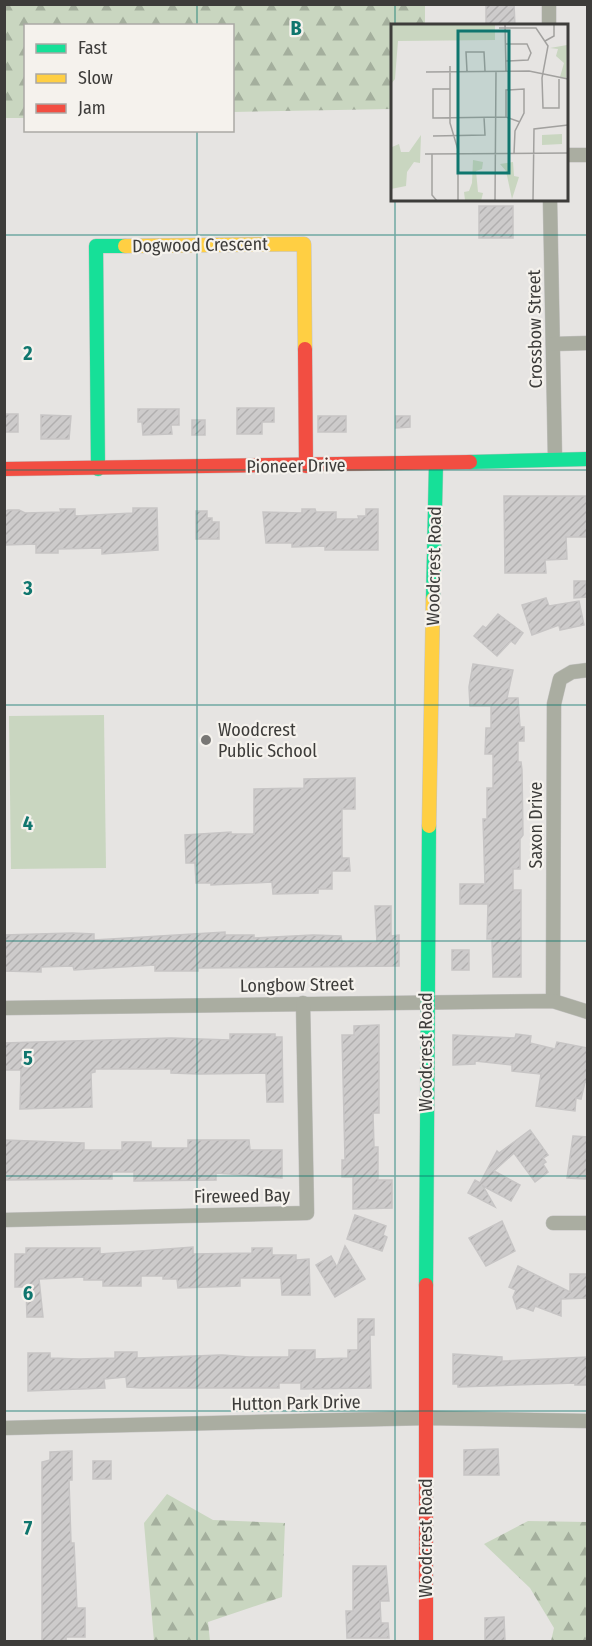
<svg xmlns="http://www.w3.org/2000/svg" width="592" height="1646" viewBox="0 0 592 1646" font-family="'Fira Sans Condensed',sans-serif">
	<style>
		.forest { fill: url(#forest-firs) }
		.pitch { fill: #c9d6c0 }
		.building { fill: url(#building-hatch); stroke: #c7c5c5; stroke-width: 1.5 }
		.lines { fill: none; stroke-linecap: round; stroke-linejoin: round }
		.street-casing { stroke: #c3c2c1; stroke-width: 15 }
		.fast-casing { stroke: #c3c2c1; stroke-width: 15 }
		.slow-casing { stroke: #c3c2c1; stroke-width: 15 }
		.jam-casing { stroke: #c3c2c1; stroke-width: 15 }
		.street { stroke: #aaada1; stroke-width: 14 }
		.fast { stroke: #16e098; stroke-width: 14 }
		.slow { stroke: #ffcf43; stroke-width: 14 }
		.jam { stroke: #f24e42; stroke-width: 14 }
		.grid { fill: none; stroke: #0f766e; stroke-width: 1.5; stroke-opacity: 0.55 }
		.poi-dot { fill: #787775; stroke: #f5f2ed; stroke-width: 2 }
		.labels { text-anchor: middle; stroke-width: 4.5; stroke-linejoin: round; paint-order: stroke }
		.street-label { font-size: 18px; fill: #3d3c3a; stroke: #f5f2ed }
		.poi-label { font-size: 18px; fill: #3d3c3a; stroke: #f5f2ed; text-anchor: start }
		.inset-road { fill: none; stroke: #a2a19f; stroke-width: 1.5 }
		.view { fill: #0f766e; fill-opacity: 0.15; stroke: #0f766e; stroke-width: 3 }
		.inset-edge { fill: none; stroke: #3d3c3a; stroke-width: 3 }
		.grid-label { font-size: 20px; text-anchor: middle; font-weight: bold; fill: #0f766e; stroke: #f5f2ed; stroke-width: 4.5; stroke-linejoin: round; paint-order: stroke }
	</style>
	<defs>
		<pattern id="forest-firs" width="22" height="20" patternUnits="userSpaceOnUse" patternTransform="scale(1.5)"><rect width="22" height="20" fill="#c9d6c0"/><path d="M5 1l3.5 6h-7zM16 11l3.5 6h-7z" fill="#a4af9d"/></pattern>
		<pattern id="building-hatch" width="6" height="6" patternUnits="userSpaceOnUse" patternTransform="scale(1.5)"><rect width="6" height="6" fill="#cdcbcb"/><path d="M-1 1l2-2M0 6l6-6M5 7l2-2" fill="none" stroke="#b1afaf"/></pattern>
	</defs>
	<rect width="100%" height="100%" fill="#e6e4e2"/>
	<g class="forest">
		<path d="M4,5h421v20l-33,1v83l-159,3 -1,-86h-206l-1,92h-20z"/>
		<path d="M167,1494l46,26 72,3 -3,74 -74,25 2,19h-56l-10,-118z"/>
		<path d="M528,1521l59,1v119h-36l3,-13 -24,-40 -46,-44z"/>
	</g>
	<path class="pitch" d="M104,715l2,153 -95,1 -2,-153z"/>
	<g class="building">
		<path d="M486,4h28l1,22h-29z"/>
		<rect x="479" y="206" width="34" height="32"/>
		<path d="M237,408h37v14h-12v12h-25z"/>
		<path d="M138,409h41v16h-8l1,9 -29,1 -1,-13h-4z"/>
		<rect x="4" y="414" width="14" height="18"/>
		<path d="M41,415l30,1 -2,23h-28z"/>
		<rect x="318" y="416" width="28" height="16"/>
		<path d="M396,416h14v11l-14,1z"/>
		<rect x="192" y="420" width="13" height="15"/>
		<path d="M504,496h84v41h-22l1,22 -22,1 1,13h-41z"/>
		<path d="M133,508h24l1,42 -56,4v-6l-44,1v4h-22v-9l-31,1 -1,-33 4,-2h11l6,3 36,-1 -1,-3h15v7l58,-3z"/>
		<path d="M302,509h13l1,3h20v7h23l-1,-3h8v-7h12v41h-53v-4l-33,1v-4h-26l-3,-31 39,1z"/>
		<path d="M196,511h11v7h5v4h7v17h-23z"/>
		<path d="M574,581h12l1,16 -13,1z"/>
		<path d="M546,598l3,8 30,-5 5,24 -24,5 -1,-5 -27,10 -10,-30z"/>
		<path d="M498,614l25,19 -8,11 -4,-3 -14,15 -23,-20 9,-10 3,2z"/>
		<path d="M473,664l40,6 -6,28h11l2,29h4v14h-6v21h3l1,8 1,65 -3,4v30h-7v21h8v87h-28l-1,-38h-5l1,-35h-28v-20h25l-2,-65h4v-31h6v-34h-8l1,-26h5v-22h-21l-1,-19z"/>
		<path d="M355,778v31h-13v49h7l1,13h-18v18h-14v4l-45,1 -1,-12 -61,3v-2h-15l-1,-20h-9l-1,-28 46,-3v2h23v-45l50,-1v-9z"/>
		<path d="M375,906h16v30l8,-1v31l-201,2v3h-43v-6l-81,5 -1,-4 -32,1v5l-37,-1v-36l68,-2 22,1v6l131,-8v3h29v3l59,-3 28,1 1,6h35z"/>
		<rect x="452" y="950" width="17" height="20"/>
		<path d="M379,1025v88h-6l1,34h4v33h14v28l-39,1v-32h-11v-17h3l-3,-125h12v-9z"/>
		<path d="M230,1034h45v3h7l1,65h-16l-1,-29 -66,1 -29,-1v-4h-76v3l-4,1 1,34 -72,2 1,-39h-17v-27l167,-5 59,2z"/>
		<path d="M516,1034l15,2 -1,7 25,6 2,-7 31,6v35l-3,-1 -4,17 -5,-1 -1,13 -39,-5 5,-32 -29,-3v-6l-37,-4v3l-22,1v-30l62,3z"/>
		<path d="M530,1130l18,25 -5,3 3,4 -3,2 5,8 -13,10 -21,-29 -20,18 26,14 -9,16 -28,-15 12,21 -27,-14 7,-13 5,3 17,-32 2,2z"/>
		<path d="M573,1136l15,1 -2,42 -19,-1z"/>
		<path d="M4,1140l80,3v7h38v-8h29v6h37v-8h61l1,10h32v28l-66,-5v7l-82,1v-9h-22v7l-108,1z"/>
		<path d="M355,1215l31,11 -3,9 4,2 -5,14 -35,-12z"/>
		<path d="M502,1221l13,30 -29,15 -17,-28z"/>
		<path d="M345,1246l20,33 -30,18 -19,-32 15,-9 6,11z"/>
		<path d="M193,1247v7l59,-1v-5h20v7h24v5l13,-1 1,36h-28l-1,-17h-41v8l-62,2 -1,-9h-14v-3h-22v10h-38v-6h-19v-3l-45,2 4,38h-16l-1,-30h-11v-33h11v-6h74v6z"/>
		<path d="M518,1266l52,26v-18h18v24l-27,1v17l-26,-10 -2,5 -11,-4 -5,2 -4,-12 3,-7 -7,-3z"/>
		<path d="M358,1319h16v16h-4l1,53 -70,1v-6h-22v5h-137l-15,-1 -1,-10 -22,2 1,9 -77,3v-38h22v5l29,1 36,-1v-6h22v6l85,-3 27,2h40v-7h26v9l33,-1v-8h10z"/>
		<path d="M453,1354l49,3v4l86,-4v28h-13v-2l-117,4v-3h-5z"/>
		<path d="M498,1449l1,26h-35v-25z"/>
		<path d="M72,1451v29h-3l2,63h3l3,65h8v29h-19v4h-24v-179l8,-2v-8z"/>
		<rect x="93" y="1461" width="18" height="18"/>
		<path d="M353,1566h33l3,35h-9l1,22h7l1,15h-42l-1,-27h7z"/>
		<path d="M504,1617l1,24h-20v-23z"/>
	</g>
	<g class="lines">
		<defs>
			<g id="street">
				<path d="M549,4v22"/>
				<path d="M566,155h22"/>
				<path d="M550,200l5,259"/>
				<path d="M553,344l35,-1"/>
				<path d="M553,1001l1,-297 6,-25 12,-7 16,-2"/>
				<path d="M4,1008l549,-7 35,11"/>
				<path d="M4,1220l303,-7 -4,-210"/>
				<path d="M553,1223h35"/>
				<path d="M4,1428l423,-10 161,3"/>
			</g>
			<g id="fast">
				<path d="M470,462l118,-3"/>
				<path d="M98,469l-2,-223h29"/>
				<path d="M433,599l3,-136"/>
				<path d="M426,1285l3,-459"/>
			</g>
			<g id="slow">
				<path d="M125,246l179,-2 1,105"/>
				<path d="M429,826l4,-227"/>
			</g>
			<g id="jam">
				<path d="M305,349l1,117"/>
				<path d="M4,469l466,-7"/>
				<path d="M426,1285v357"/>
			</g>
		</defs>
		<use href="#street" class="street-casing"/>
		<use href="#fast" class="fast-casing"/>
		<use href="#slow" class="slow-casing"/>
		<use href="#jam" class="jam-casing"/>
		<use href="#street" class="street"/>
		<use href="#fast" class="fast"/>
		<use href="#slow" class="slow"/>
		<use href="#jam" class="jam"/>
	</g>
	<path class="grid" d="M197,4v22M395,4v22M197,130v1512M395,200v1442M4,235h584M4,470h584M4,705h584M4,941h584M4,1176h584M4,1411h584"/>
	<circle class="poi-dot" cx="206" cy="740" r="6"/>
	<g class="labels">
		<g class="street-label">
			<text transform="translate(200 245) rotate(-1)" y="6">Dogwood Crescent</text>
			<text transform="translate(535 329) rotate(-91)" y="6">Crossbow Street</text>
			<text transform="translate(296 466) rotate(-1)" y="6">Pioneer Drive</text>
			<text transform="translate(434 566) rotate(-89)" y="6">Woodcrest Road</text>
			<text transform="translate(536 825) rotate(-90)" y="6">Saxon Drive</text>
			<text transform="translate(297 985) rotate(-1)" y="6">Longbow Street</text>
			<text transform="translate(426 1052) rotate(-90)" y="6">Woodcrest Road</text>
			<text transform="translate(242 1196) rotate(-1)" y="6">Fireweed Bay</text>
			<text transform="translate(296 1403) rotate(-1)" y="6">Hutton Park Drive</text>
			<text transform="translate(426 1538) rotate(-90)" y="6">Woodcrest Road</text>
		</g>
		<g class="poi-label">
			<text x="218" y="736">Woodcrest<tspan x="218" dy="21">Public School</tspan></text>
		</g>
	</g>
	<g transform="translate(391 24)">
		<rect width="177" height="177" fill="#e6e4e2"/>
		<path d="M0,0h104v16l-97,1 -3,38 -4,5zM30,111l-1,28 -6,-1 -7,10 -1,14 -15,3 1,-42 7,-3 2,8h8zM82,136l10,2 -1,7 -6,2 2,21 5,1 -2,8 -16,-1 -1,-8 5,-1 3,-8zM122,138l1,14 5,1 -7,22 -6,-28 -6,-7z" fill="#c9d6c0"/>
		<path d="M176,21l-1,33 -6,-1 4,-14 -8,-7 2,-7 -8,-1zM171,110v10l-20,1v-10z" fill="#c9d6c0"/>
		<path class="inset-road" d="M114,0l1,47M108,4h37l12,18 -6,32 1,30h16v-29M154,17l9,-5v-12M114,20h22l4,9 -3,7 -22,1M59,42v57l8,27v51M76,47l-1,-19h18l1,19M35,48l103,-1 39,8M59,65h-17v29l73,-1 14,5M115,93v-27l18,-1v24l-9,18 -1,23M42,112l52,-1 -1,-18M34,130l143,-1M41,130v41l5,6M104,177l1,-130M142,177l1,-72 34,-4"/>
		<path class="view" d="M67,7h51v142h-51z"/>
		<rect width="177" height="177" class="inset-edge"/>
	</g>
	<g class="grid-label">
		<text x="296" y="35">B</text>
		<text x="28" y="360">2</text>
		<text x="28" y="595">3</text>
		<text x="28" y="830">4</text>
		<text x="28" y="1065">5</text>
		<text x="28" y="1300">6</text>
		<text x="28" y="1535">7</text>
	</g>
	<rect width="592" height="1646" fill="none" stroke="#3d3c3a" stroke-width="12"/>
	<rect x="24" y="24" width="210" height="108" fill="#f5f2ed" stroke="#aba9a5" stroke-width="1.5"/>
	<rect x="36" y="44" width="30" height="9" fill="#16e098" stroke="#aba9a5" stroke-width="1.5"/>
	<text x="78" y="54" font-size="18" fill="#3d3c3a">Fast</text>
	<rect x="36" y="74" width="30" height="9" fill="#ffcf43" stroke="#aba9a5" stroke-width="1.5"/>
	<text x="78" y="84" font-size="18" fill="#3d3c3a">Slow</text>
	<rect x="36" y="104" width="30" height="9" fill="#f24e42" stroke="#aba9a5" stroke-width="1.5"/>
	<text x="78" y="114" font-size="18" fill="#3d3c3a">Jam</text>
</svg>
